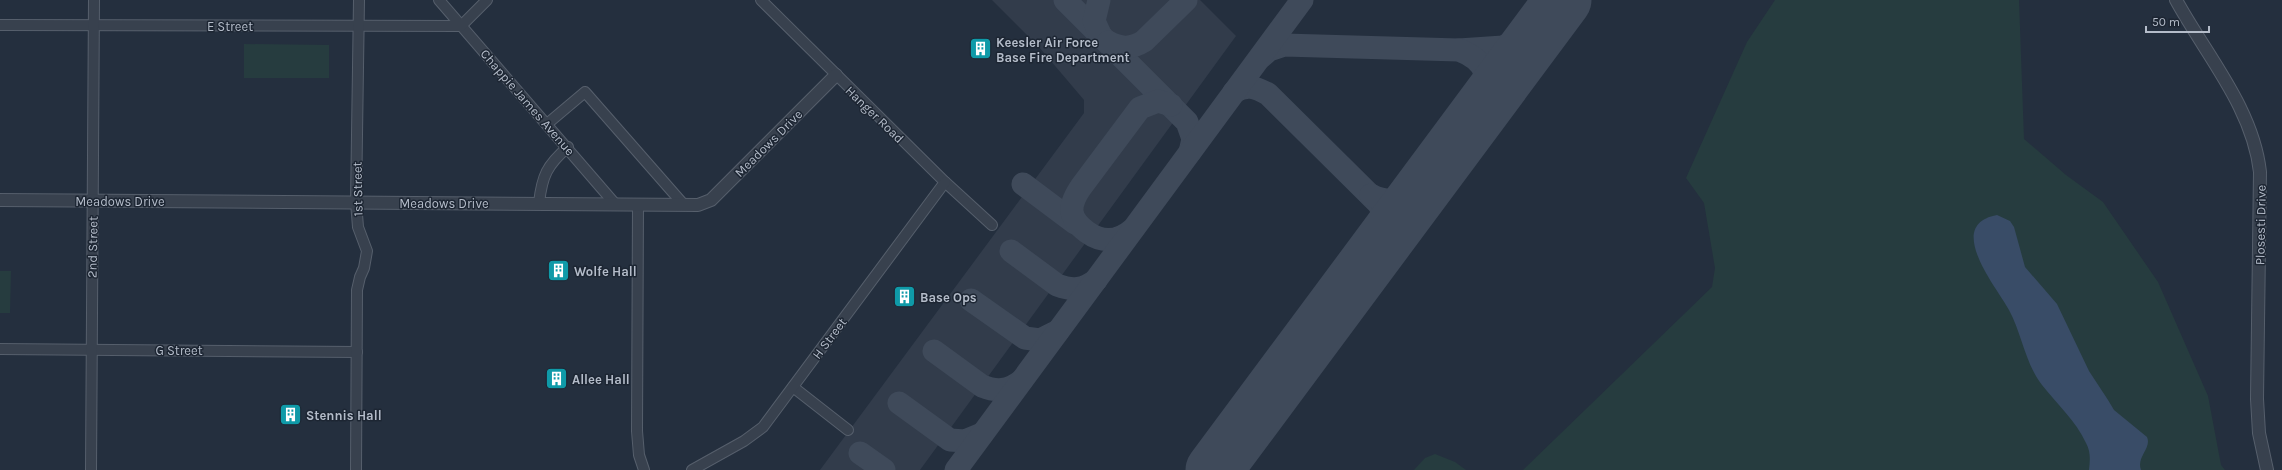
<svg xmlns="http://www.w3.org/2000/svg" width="2282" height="470" viewBox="0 0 2282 470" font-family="Karla,sans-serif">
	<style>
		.airport { fill: #323c4b }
		.green { fill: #263c3f }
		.water { fill: #394c67 }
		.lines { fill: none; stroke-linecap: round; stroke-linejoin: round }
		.taxiway { stroke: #3f4a5a; stroke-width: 23 }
		.runway { stroke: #3f4a5a; stroke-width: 57 }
		.minor-casing { stroke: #565f6c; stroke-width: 12 }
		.tertiary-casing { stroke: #565f6c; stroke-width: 14 }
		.minor { stroke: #38414e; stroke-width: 10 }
		.tertiary { stroke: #38414e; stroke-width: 12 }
		.labels { text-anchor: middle; stroke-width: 3; stroke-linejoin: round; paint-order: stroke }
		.street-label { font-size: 13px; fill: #b4bcc9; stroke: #1d2633 }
		.poi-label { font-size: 13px; font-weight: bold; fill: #b4bcc9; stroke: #1d2633; text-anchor: start }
	</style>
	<rect width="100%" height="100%" fill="#242f3e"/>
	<path class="airport" d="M992,0h208l36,36 -316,434h-100l264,-357v-13l-45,-53z"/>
	<g class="green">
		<path d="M1775,0h244l5,139 42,36 37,27 55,80 50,114 13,69 4,5h-702l189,-183 3,-19 -11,-65 -18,-25 61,-136z"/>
		<path d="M244,44l85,1v33h-85z"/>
		<path d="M0,271h11l-1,42h-10z"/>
		<path d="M1435,454l20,8 11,8h-52l11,-12z"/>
	</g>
	<path class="water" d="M1997,215l13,6 4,6 11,40 32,37 32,67 19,29 6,10 33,27c5,11 -11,20 -6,33h-52c1,-9 2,-18 -3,-27 -10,-22 -29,-39 -44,-58 -17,-22 -20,-51 -33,-75 -13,-24 -65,-85 -12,-95z"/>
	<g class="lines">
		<g class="taxiway">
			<path d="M1065,0l122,122 6,17 -3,13"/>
			<path d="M1099,0l-5,21 6,13"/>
			<path d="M1108,42c13,7 23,7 36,-1l42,-41"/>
			<path d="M1459,50l44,-3 40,-19"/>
			<path d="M1261,57l8,-7 15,-5 175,5c31,12 30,29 25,58"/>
			<path d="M1234,92c13,-8 21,-5 34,2l110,109c8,13 13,20 7,36"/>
			<path d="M1023,184l52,39"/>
			<path d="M1371,195c16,9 32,5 48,-2"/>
			<path d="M1132,230c-14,12 -30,13 -45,2 -19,-14 -19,-26 -6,-45l59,-79 18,-7 13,4"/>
			<path d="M1011,251l46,34c16,6 26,5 39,-5"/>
			<path d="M971,300l54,38 15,2 18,-9"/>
			<path d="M934,351l48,35c15,6 26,5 39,-5"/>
			<path d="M899,403l51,37 15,1 17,-7"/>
			<path d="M860,453l24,17"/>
			<path d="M956,470l346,-470"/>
		</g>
		<path class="runway" d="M1214,470l349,-470"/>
		<defs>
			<g id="minor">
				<path d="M439,0l177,205"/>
				<path d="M761,0l184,182 47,43"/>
				<path d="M0,25l461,1 26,-26"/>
				<path d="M547,124l38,-32 99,113"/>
				<path d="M539,203c3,-27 8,-38 29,-56"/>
				<path d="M638,205l-1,226 2,24 5,15"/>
				<path d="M0,349l357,3"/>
				<path d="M793,387l55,43"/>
				<path d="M91,470l3,-470"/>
				<path d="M356,470l1,-180 3,-13 4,-9 3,-17 -9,-24 -2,-25 3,-202"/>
				<path d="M692,470l52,-29 19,-14 182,-245"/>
			</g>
			<g id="tertiary">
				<path d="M2176,0c30,55 77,108 84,172l-3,227 2,34 8,37"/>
				<path d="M0,200l698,5 13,-5 125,-125"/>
			</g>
		</defs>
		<use href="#minor" class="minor-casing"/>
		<use href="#tertiary" class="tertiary-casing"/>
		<use href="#minor" class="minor"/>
		<use href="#tertiary" class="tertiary"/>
	</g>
	<defs>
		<symbol id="building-square" viewBox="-11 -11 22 22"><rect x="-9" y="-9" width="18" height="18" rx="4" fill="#0f9aa8" stroke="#1d2633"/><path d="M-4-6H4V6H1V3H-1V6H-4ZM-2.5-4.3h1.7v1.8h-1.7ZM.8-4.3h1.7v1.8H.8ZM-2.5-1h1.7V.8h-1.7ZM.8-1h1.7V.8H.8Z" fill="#fff"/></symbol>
	</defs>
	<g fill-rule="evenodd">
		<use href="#building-square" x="968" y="36" width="25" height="25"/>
		<use href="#building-square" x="546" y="258" width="25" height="25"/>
		<use href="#building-square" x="892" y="284" width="25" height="25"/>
		<use href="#building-square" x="544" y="366" width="25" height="25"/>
		<use href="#building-square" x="278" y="402" width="25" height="25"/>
	</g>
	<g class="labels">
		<g class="street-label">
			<text x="230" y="31">E Street</text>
			<text transform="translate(528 102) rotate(49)" y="5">Chappie James Avenue</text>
			<text transform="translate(875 114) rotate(44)" y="5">Hanger Road</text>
			<text transform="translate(768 143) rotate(-45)" y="5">Meadows Drive</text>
			<text transform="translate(357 189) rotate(-91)" y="5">1st Street</text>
			<text x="120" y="206">Meadows Drive</text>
			<text x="444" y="208">Meadows Drive</text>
			<text transform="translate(2260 225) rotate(-89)" y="5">Plosesti Drive</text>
			<text transform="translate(92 247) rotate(-89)" y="5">2nd Street</text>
			<text transform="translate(829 338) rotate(-53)" y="5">H Street</text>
			<text x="179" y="355">G Street</text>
		</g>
		<g class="poi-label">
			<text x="996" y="47">Keesler Air Force<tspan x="996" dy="15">Base Fire Department</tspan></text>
			<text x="574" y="276">Wolfe Hall</text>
			<text x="920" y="302">Base Ops</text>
			<text x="572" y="384">Allee Hall</text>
			<text x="306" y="420">Stennis Hall</text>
		</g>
	</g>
	<path d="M2146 26v6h63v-6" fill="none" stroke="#b4bcc9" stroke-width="2"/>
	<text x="2152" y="26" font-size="12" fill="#b4bcc9" stroke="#1d2633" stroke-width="3" paint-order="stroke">50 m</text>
</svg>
